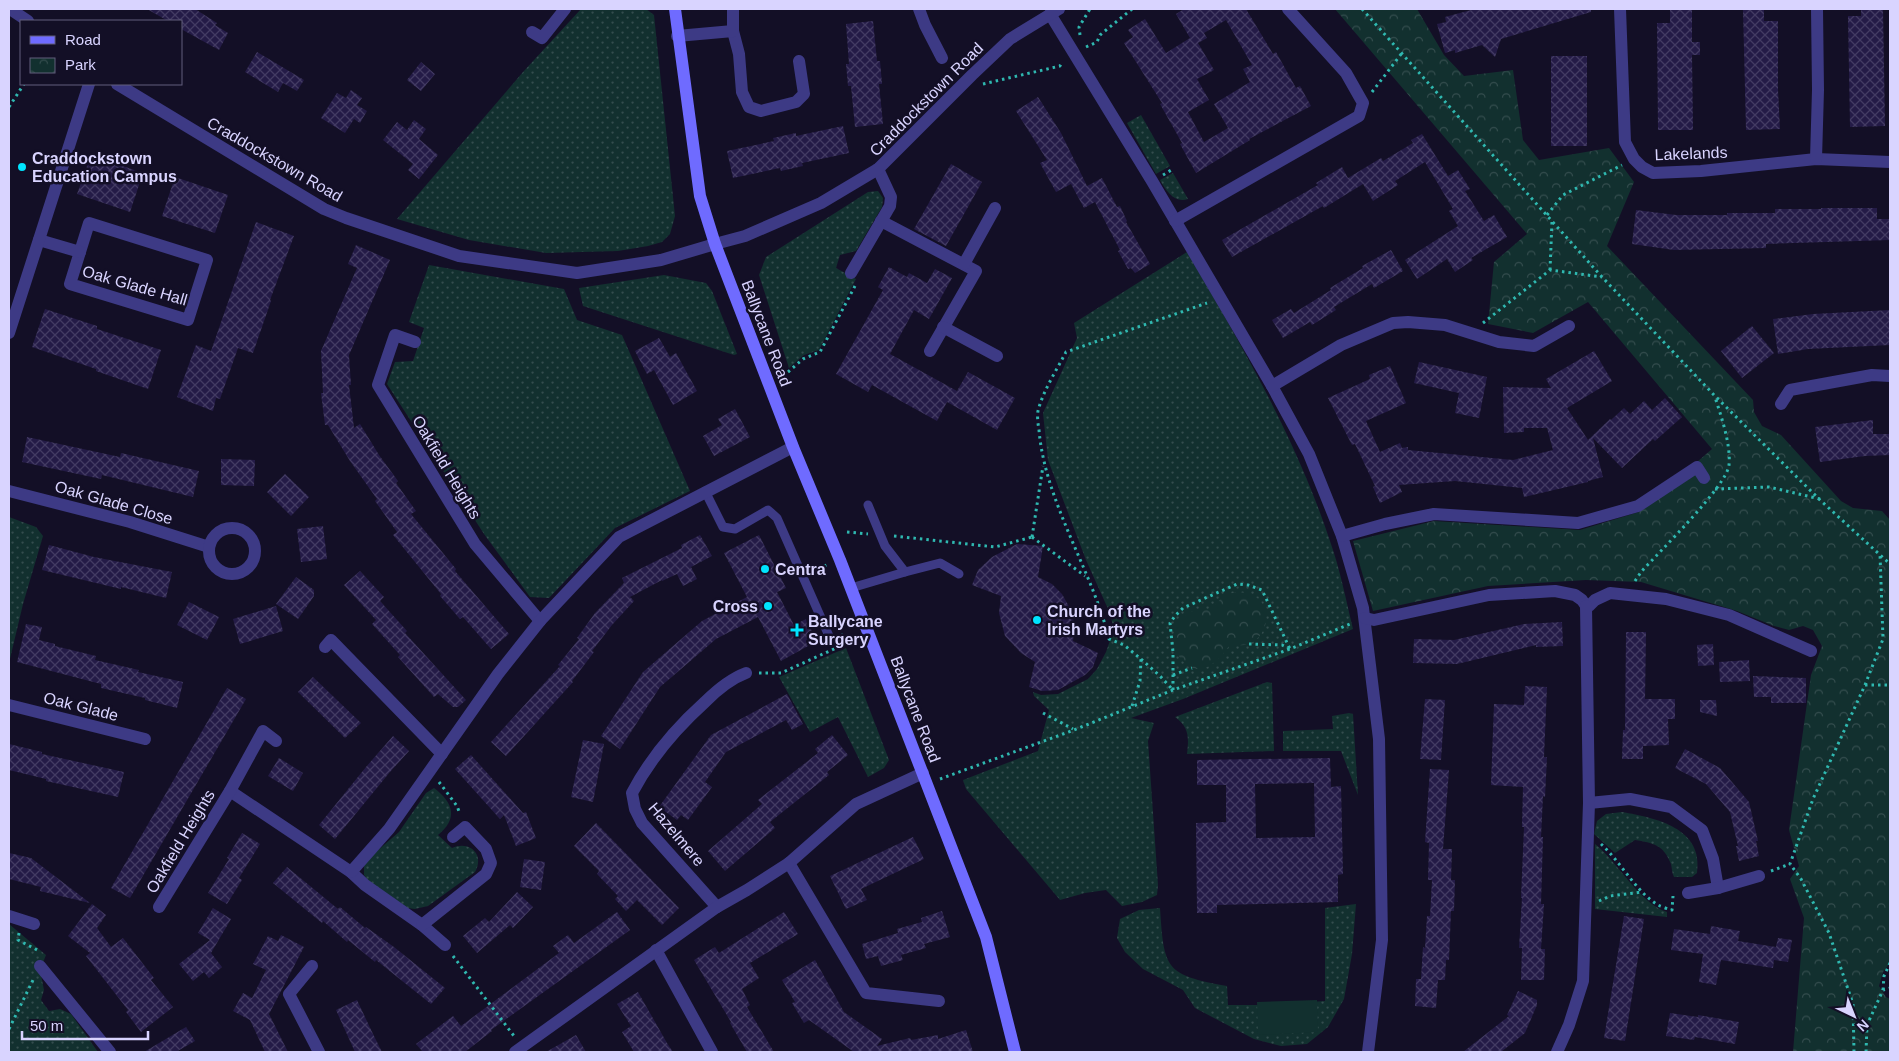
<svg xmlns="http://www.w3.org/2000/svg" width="1899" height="1061" viewBox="0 0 1899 1061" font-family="Helvetica,sans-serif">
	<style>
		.grass { fill: url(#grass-dots) }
		.park { fill: url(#park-crowns) }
		.pitch { fill: #12302f }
		.building { fill: url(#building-cross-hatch); fill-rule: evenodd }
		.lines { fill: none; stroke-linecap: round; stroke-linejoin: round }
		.path { stroke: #2fb8b0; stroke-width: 3; stroke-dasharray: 2.5 4; stroke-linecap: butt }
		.service { stroke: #3d3a85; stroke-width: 9 }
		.minor { stroke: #3d3a85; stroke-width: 12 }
		.tertiary { stroke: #3d3a85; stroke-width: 12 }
		.secondary { stroke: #6f6bff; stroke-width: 12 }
		.poi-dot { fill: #00e5ff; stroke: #130f26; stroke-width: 2 }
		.labels { text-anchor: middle; stroke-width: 5; stroke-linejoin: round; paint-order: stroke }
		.street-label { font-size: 16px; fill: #d9d4ff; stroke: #130f26 }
		.poi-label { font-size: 16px; font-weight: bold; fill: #d9d4ff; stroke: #130f26; text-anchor: start }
	</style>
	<defs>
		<pattern id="grass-dots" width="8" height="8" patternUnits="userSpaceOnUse" patternTransform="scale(1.25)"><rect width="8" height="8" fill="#12302f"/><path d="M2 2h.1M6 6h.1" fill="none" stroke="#344d4e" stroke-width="1.8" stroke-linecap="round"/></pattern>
		<pattern id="park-crowns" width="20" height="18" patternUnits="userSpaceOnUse" patternTransform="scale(1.25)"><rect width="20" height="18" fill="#12302f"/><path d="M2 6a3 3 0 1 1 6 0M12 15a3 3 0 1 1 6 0" fill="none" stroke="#344d4e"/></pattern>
		<pattern id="building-cross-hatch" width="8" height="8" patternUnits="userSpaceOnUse" patternTransform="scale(1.25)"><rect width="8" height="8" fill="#241b47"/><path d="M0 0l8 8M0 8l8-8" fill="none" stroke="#433b63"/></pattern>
	</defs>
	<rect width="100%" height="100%" fill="#130f26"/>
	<g class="grass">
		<path d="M581,9h65l8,6 21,201 -5,18 -8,8 -14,4 -30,5 -72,2 -77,-13 -72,-21 126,-147z"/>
		<path d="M1141,115l29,51 -14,8 -29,-51z"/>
		<path d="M1173,173l15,26c-13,5 -22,-8 -28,-19z"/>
		<path d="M878,191l5,7 -1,9 -26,44 -16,4 -4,13 20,11 -37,71 -15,5 -15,13 -30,-93 7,-18 102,-65z"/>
		<path d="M1187,252c54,92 109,186 143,289 10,28 16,59 23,88l-170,70 -52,19 23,5 -6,18 10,144 -1,10 -15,7 -20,4 -16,-16 -21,3 -25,7 -94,-111 -3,-9 75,-29 11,-41 -15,-14 -1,-4 8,3 17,-1 30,-15 9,-10 9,-17 8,-23 -5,-18 -23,-51 -38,-100 -5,-47 34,-75 -3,-15z"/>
		<path d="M429,265l135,24 13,31 45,15 68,156 -75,37 -66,70 -19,-1 -46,-63 -97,-150 8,-22 18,-1 11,-33 -15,-6z"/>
		<path d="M664,275l42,8 6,8 25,63 -3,1 -151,-49 -4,-18z"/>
		<path d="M9,517l27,10 7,9 -20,68 -14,59z"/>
		<path d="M846,648l43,112 -5,8 -16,9 -30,-60 -28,15 -31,-55z"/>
		<path d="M1267,682l5,1 2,68 -87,3c2,-17 2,-27 -12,-37z"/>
		<path d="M1349,713l4,1 5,81 -17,-44h-58v-20l50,-2 -1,-13z"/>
		<path d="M434,788c20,15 24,31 4,47l14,13c18,-8 33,7 23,24l-47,34 -13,3 -8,-1 -36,-24 -7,-9v-11l13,-13 22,-19 27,-39z"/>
		<path d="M1622,812c34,6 82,16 75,61l-5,4h-18c-2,-4 -2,-8 -3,-13 -7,-19 -18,-21 -36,-24l-20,13 -21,-19 3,-13 9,-7z"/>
		<path d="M1595,844c24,19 44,59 72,68v5l-72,-8z"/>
		<path d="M1356,904l-4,50 -8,45 -16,28 -21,17 -26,2 -27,-7 -59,-31 -12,-18 -40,-21 -18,-17 -8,-14 3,-19 19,-9 21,-2c4,61 5,67 67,78l1,19h33l64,-4v-93z"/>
		<path d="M9,924l37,31 -6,15 4,20 -3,10 8,11 11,-2 11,5 27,38h-89z"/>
	</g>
	<g class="park">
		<path d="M1335,9h82l27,46 20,21 49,-6 10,70 16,20 70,-12 25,34 -27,64 146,154 1,12 8,14 19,9 60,66 12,7 29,3 8,9v443l-7,9 -4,14 7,11 4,2v53h-97l11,-134 -14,-39 9,-13 -10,-36 22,-155 11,-29 -9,-16 -10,-4 -14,4 -15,-4 -37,-15 -96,-29 -55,-2 -98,6 -115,25 -20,-70 81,-20 146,9 59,-18 73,-63 -124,-147 -55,31 -45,-9 6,-62 33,-28z"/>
		<path d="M1239,592c6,1 13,2 18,6 16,12 10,39 -8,46 -6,2 -14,1 -20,2 -9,13 -25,31 -42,19 -3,-3 -8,-8 -10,-12 -2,-7 -2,-17 -3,-24 10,-13 19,-24 37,-18 7,-11 14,-18 28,-19z"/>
	</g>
	<path class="pitch" d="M1317,1000l1,32 -60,3 -1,-33z"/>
	<g class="building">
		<path d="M147,9h48l22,14 -2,2 13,8 -9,17 -38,-21v-8h-13z"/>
		<path d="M1184,9h62l27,45 3,-2 20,36 4,-2 11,20 -62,33 1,1 -54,33 -16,-29 2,-1 -22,-39 2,-1 -38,-60 9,-6 -5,-7 17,-11 21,34 24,-15 -14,-24zM1226,20l26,45 -9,4 7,13 -36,22 14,24 -24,14 -16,-30 21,-12 -12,-21 17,-9 -16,-27 9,-5 -3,-5z"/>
		<path d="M1475,9h116v3l-90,27 -6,18 -13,-12 -27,8v-3l-10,3 -8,-29 9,-2 -1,-5z"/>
		<path d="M1670,9h22v33h8v13h-8l1,75h-35l-1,-107h13z"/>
		<path d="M1743,9h21v12h14v69l2,39 -34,1z"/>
		<path d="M1861,9h22l2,117 -35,1 -2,-111h13z"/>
		<path d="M873,21l4,40h3l2,23h-3l4,40 -28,3 -4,-41h-3l-2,-22h3l-3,-40z"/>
		<path d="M257,52l47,28 -7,11 -14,-8 -5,9 -33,-20z"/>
		<rect x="1551" y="56" width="36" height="90"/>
		<path d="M421,62l14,12 -14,17 -14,-11z"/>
		<path d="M351,90l11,8 -5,7 10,6 -7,12 -6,-4 -9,14 -24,-15 16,-25 9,5z"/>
		<path d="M1038,97l23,36 26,53 15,-8 15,29 3,-1 7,15 -1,1 24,42 -15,9 -4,-5 -3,1 -10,-18 2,-1 -25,-48 -11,6 -13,-24 -15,8 -16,-29 7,-3 -31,-49z"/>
		<path d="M414,120l12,9 -7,10 19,16 -19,24 -11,-9 5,-6 -30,-24 14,-18 10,8z"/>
		<path d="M843,126l6,27 -47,10 1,3 -22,5 -1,-3 -47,10 -6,-27 47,-10 -1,-3 23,-5v3z"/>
		<path d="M1422,134l26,42 10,-6 12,19 -5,2 19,30 10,-6 13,22 -36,21 2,2 -18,12 -8,-13 -30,20 -12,-19 53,-34 -9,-15 4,-2 -28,-47 -30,19 3,4 -25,16 -10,-17 -39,24 -1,-2 -91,51 -10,-17 96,-55 -2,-2 26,-16 6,11 33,-20 2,3 30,-18 -2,-3z"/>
		<path d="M91,155l52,18 -13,39 -53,-18z"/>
		<path d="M951,164l31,18 -36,64 -32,-17z"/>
		<path d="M175,177l53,18 -13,38 -53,-17z"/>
		<path d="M1821,208h56v11h13v21l-124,4v4l-45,1 -47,1 -42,-6 4,-34 40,5h51v-2h48v-4h46z"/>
		<path d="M256,222l38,14 -24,64 1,1 -18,52 -15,-5 -18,51 -4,-1 -3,13 -36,-14 19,-52 15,6z"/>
		<path d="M356,245l34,15 -41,95 2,30h-2l5,43 6,-4 19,31 19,26 -2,2 20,28 -5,3 45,55 -1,2 54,63 -18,15 -28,-32 -3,2 -20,-23 1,-2 -48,-59 4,-3 -22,-31 2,-2 -27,-38 -22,-36h-3l-4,-32h2l-2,-42 36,-83 -9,-4z"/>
		<path d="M1391,250l12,21 -29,17 -2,-4 -38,23 2,3 -24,15 -2,-3 -27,16 -11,-18 19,-11 3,4 37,-23 -1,-2 33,-20 -1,-2z"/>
		<path d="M889,267l18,10 2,-4 18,10 8,-14 17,9 -23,41 -15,-9 -24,44 67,37 11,-19 47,26 -18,32 -50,-28 -10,19 -65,-36 -4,7 -32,-18 47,-84 -5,-3z"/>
		<path d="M45,309l52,17v3l64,21 -13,39 -52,-18v-2l-64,-22z"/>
		<path d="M1890,310v35l-82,4 -30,5 -5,-35 40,-5z"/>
		<path d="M1752,326l22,27 -32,25 -21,-27z"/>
		<path d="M659,338l11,19 6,-4 21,38 -24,14 -19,-35 -7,4 -12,-23z"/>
		<path d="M1594,351l18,30 -45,27 21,32 22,-21 1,1 13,-12 6,6 14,-13 8,9 13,-12 17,19 -27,24 -2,-2 -31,29 -29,-30 10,39 -15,4v1l-64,15 -2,-9 -67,-7 -56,4 3,7 -22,11 -7,-16 2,-1 -20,-42 -3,1 -24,-47 42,-19 -1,-4 21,-9 16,37 -40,18 14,31 20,-9 2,5 6,-1v3l105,10 40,-10 -6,-22h-23v4l-20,1 -1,-46 48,1 -5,-9z"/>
		<path d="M1419,362l68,15 -8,41 -24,-5 4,-20 -45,-10z"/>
		<path d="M735,409l15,28 -36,19 -11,-20 19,-11 -4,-6z"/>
		<path d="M1873,420v14h17v21l-25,1 -45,6 -5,-35z"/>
		<path d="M27,437l93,20 1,-4 78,18 -6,26 -91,-22 -1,4 -79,-17z"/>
		<path d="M221,459l34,1 -1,26 -33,-1z"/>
		<path d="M285,474l24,23 -18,19 -24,-24z"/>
		<path d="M323,526l4,33 -26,3 -4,-33z"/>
		<path d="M700,535l12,21 -21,11 6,12 -14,7 -6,-12 -15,7v-1l-32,17 4,4 -22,24 -20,26 2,1 -22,29 1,1 -67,74 -15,-14 69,-76 -2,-1 21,-26 -2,-1 18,-25 29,-30 -2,-5 60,-30 -1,-3z"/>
		<path d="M759,535l27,53 -9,4 17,33 12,-6 11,22 -36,20 -23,-44 -42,22 -56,48 -40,62 -19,-13 42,-64 59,-51 45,-24 -23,-44z"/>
		<path d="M1017,544l26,2 -5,31 14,7 10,10 9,16 4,17 -2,14 25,12 -5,14 -8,8 -27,15 -16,1 -13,-4 6,-25 -14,-9 -16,-17 -6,-23 2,-17 -29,-11 6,-15 14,-13z"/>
		<path d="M49,545l45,12 78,15 -6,26 -45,-11v2l-79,-19z"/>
		<path d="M360,571l24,26 -4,4 27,30 -2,2 61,67 -8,7h-5l-15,-13 -4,3 -36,-40 2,-2 -28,-31 4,-4 -32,-35z"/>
		<path d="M296,577l18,13v6l-16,23 -22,-15z"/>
		<path d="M189,602l30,15 -12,23 -30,-15z"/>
		<path d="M276,606l7,25 -43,13 -7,-25z"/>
		<path d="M1562,622l1,24 -27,1v-2l-79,19 -44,-1 1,-24 40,1 70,-16z"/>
		<path d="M26,624l16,3 -3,13 16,4v2l41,10 -1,4 44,10 -1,2 45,10 -6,26 -32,-8v-2l-44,-10v-4l-84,-22z"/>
		<path d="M1626,632h20l-1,67h30v20h-7l1,26 -26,1v13h-21l1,-29h2z"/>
		<path d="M1713,644l1,21 -16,1 -1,-21z"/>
		<path d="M1749,660l1,21 -30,1 -1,-20z"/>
		<path d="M1753,676l53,2v25h-35v-6h-17z"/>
		<path d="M313,677l48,46 -16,15 -47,-46z"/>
		<path d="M1525,686l22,1 -3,70h3l-2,40 -2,-1 -2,41h2l-2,67h3l-3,45h4l-1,31h-23l1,-32h-3l3,-50h-1l3,-71h-2l1,-40 -32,-2 3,-81 30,1z"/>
		<path d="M227,688l19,11 -116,199 -19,-10z"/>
		<path d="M787,694l16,30 -11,6 -6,-10 -60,32 -21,30 7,5 -24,33 -7,-5 -4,5 -18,-13 52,-72z"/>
		<path d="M1425,699l20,1 -4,60 -21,-1z"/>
		<path d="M1700,700h16l1,16 -17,-4z"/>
		<path d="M832,735l16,20 -21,17 2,3 -59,47 5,6 -50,43 -17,-20 54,-47 -4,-4 60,-47 -3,-4z"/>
		<path d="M393,736l16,15 -19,21 -55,67 -16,-14 47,-58z"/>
		<path d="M583,740l21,4 -11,58 -22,-5z"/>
		<path d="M9,744l33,8v2l82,18 -6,25 -72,-16v-2l-37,-9z"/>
		<path d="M1685,749l35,19 29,34 9,39h-2l3,15 -20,5 -3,-15h2l-8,-34 -24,-28 -31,-16z"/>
		<path d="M471,755l52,58 3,-1 10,26 -20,8 -12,-31 -4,4 -45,-50z"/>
		<path d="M279,758l24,15 -10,18 -25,-15z"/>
		<path d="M1330,758l1,29 10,-1 2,88 -5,1v27l-121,3v8h-20l-1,-90 30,-1v-37h-29v-25zM1314,783l1,54 -59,1 -1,-54z"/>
		<path d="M1430,769l19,1 -6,79h9l-1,31h4l-1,31h-3l-2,49h-3l-1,20h-7l-2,28 -21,-2 1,-27h5l2,-32 2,1 2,-32h3l2,-36h-4l1,-37 -4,-1z"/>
		<path d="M596,823l83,85 -17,17 -25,-25 -11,11 -11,-12 3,-3 -21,-22 2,-3 -25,-25z"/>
		<path d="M242,833l18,11 -21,34 3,2 -15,24 -19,-11 21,-34 -2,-1z"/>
		<path d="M913,837l11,22 -63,30 6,11 -21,9 -16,-33z"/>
		<path d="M9,853l22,5 59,45 -50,-12 1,-4 -32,-8z"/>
		<path d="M524,859l21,3 -4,28 -21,-3z"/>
		<path d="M287,867l51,42 2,-2 25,21 1,-1 28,20 51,41 -14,16 -55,-44 -1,2 -27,-22 -1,2 -24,-21 -1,2 -49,-40z"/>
		<path d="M517,892l16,15 -20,21 -3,-3 -33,28 -14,-17 22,-18 4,4z"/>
		<path d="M92,904l14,11 -9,13 14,19 12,-9 31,40 -3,2 22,27 -32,25 -15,-20 2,-2 -42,-54 4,-3 -22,-17z"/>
		<path d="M213,908l18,11 -20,34 11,14 -13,11 -5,-6 -11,9 -14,-17 31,-24 -12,-7z"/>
		<path d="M942,911l8,26 -26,7 2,4 -25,7 2,5 -22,6 -3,-10 -12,3 -4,-15 36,-11 -1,-4 25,-7 -1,-4z"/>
		<path d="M617,912l13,18 -139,100 1,1 -27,21h-42l-7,-8 37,-28 8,10 98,-73 -6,-7 15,-11 6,8z"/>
		<path d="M784,912l14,22 -48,29 9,15 -17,11 8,16 -3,2 27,45h-27l-17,-29 1,-1 -37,-62 21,-13 4,6z"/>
		<path d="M1624,916l20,3 -19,122 -21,-3z"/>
		<path d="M1711,926l29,5 -2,10 38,6 2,-9 14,2 -4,22 -14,-2 -1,8 -52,-8 -5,25 -17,-3 4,-28 -32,-4 3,-21 36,5z"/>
		<path d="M281,935l23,12 -35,67 19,38h-23l-15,-32 -17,-9 10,-18 9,5 14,-28 -13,-6 15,-28 10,5z"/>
		<path d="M815,960l29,52 38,27 -5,7 33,-8 1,2 27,-5v4l28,-9 7,22h-100v-1l-19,1 -45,-32 -5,3 -12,-20 3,-1 -13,-22z"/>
		<path d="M1518,991l19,9v5l-12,28 -24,19h-38l46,-36 -2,-1z"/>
		<path d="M638,992l29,51 6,9h-39l-12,-20 9,-6 -14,-22z"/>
		<path d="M357,1000l16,34 9,18h-27l-19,-42z"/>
		<path d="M1670,1013l28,4v-2l41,7 -4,22 -40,-7 -1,3 -28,-4z"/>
		<path d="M186,1027l9,14 -19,11h-32z"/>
		<path d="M576,1035l10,17h-40z"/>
	</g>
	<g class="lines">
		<g class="path">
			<path d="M1362,9l240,268 112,118 106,105 70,64"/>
			<path d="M1080,35l-1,-8 11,-18"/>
			<path d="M1086,47l11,-5 3,-7 32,-26"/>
			<path d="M983,84l77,-18 2,-5"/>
			<path d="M1372,92l30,-39"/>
			<path d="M9,107l15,-23"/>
			<path d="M1163,175l10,-6"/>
			<path d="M1547,215l16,-20 59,-30"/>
			<path d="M1550,270l2,-49"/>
			<path d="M1483,323l67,-53 52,7"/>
			<path d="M788,372l15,-13 17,-7 35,-66"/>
			<path d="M1715,489l54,-2 51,12"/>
			<path d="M847,532l21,2"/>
			<path d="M894,536l101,11 37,-10"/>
			<path d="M1032,537l11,-71"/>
			<path d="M1032,537l53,39"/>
			<path d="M812,571l15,-6"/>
			<path d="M1635,581l6,-9c17,-19 86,-86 88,-107 2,-21 -8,-49 -14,-68"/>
			<path d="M841,634l6,9"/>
			<path d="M1249,644l33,1 8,4"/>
			<path d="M1141,659l19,17 13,14"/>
			<path d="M759,673h22l75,-34"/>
			<path d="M1173,675l19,-7"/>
			<path d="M1865,685h25"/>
			<path d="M1173,690v-38l-3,-29 5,-7 8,-8 54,-24 11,1 14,5 28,59"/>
			<path d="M1132,706l8,-25 1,-22 -17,-14 -15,-6c-17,-69 -64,-137 -70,-209 -1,-6 -2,-13 -1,-19 5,-20 18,-40 28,-59l141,-49"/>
			<path d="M1043,713l30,16"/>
			<path d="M940,779l134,-49 99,-40 117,-41 60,-25"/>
			<path d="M439,782l18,24 3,8"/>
			<path d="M1601,844c20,18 35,48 57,61 4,2 10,4 14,5l1,-14"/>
			<path d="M1771,871l19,-7"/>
			<path d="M1599,901l11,-5 32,-4"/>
			<path d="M19,933l-1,7 21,11"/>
			<path d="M453,956l61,80"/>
			<path d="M1883,990l1,-14 6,-13"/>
			<path d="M9,1029l24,-49"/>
			<path d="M1854,1052l-1,-48 -24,-71 -28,-54 -11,-15 23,-65 52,-114 18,-46 -3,-85"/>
			<path d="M1866,1052l1,-27 16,-35 7,-2"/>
		</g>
		<g class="service">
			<path d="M705,491l18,36 12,2 33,-19 9,8 52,118"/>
			<path d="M905,572l35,-9 19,11"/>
			<path d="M851,588l54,-16 -20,-26 -17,-41"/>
		</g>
		<g class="minor">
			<path d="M10,9l18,12"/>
			<path d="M919,9l6,16 17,33"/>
			<path d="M1620,9l5,133 9,17 8,8 11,6 48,-2 115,-12 74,3"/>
			<path d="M1050,14l102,167 120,205 37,68 33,82 21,72 16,131 3,201 -14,112"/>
			<path d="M733,31l6,23 3,38 7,15 12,4 35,-9 8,-8 -5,-33"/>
			<path d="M532,32l10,6 23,-29"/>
			<path d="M677,36l56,-5v-22"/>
			<path d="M117,84l207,125 22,9 113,38 118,17 84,-13 54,-16"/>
			<path d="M1816,159l2,-69 -1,-81"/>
			<path d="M881,221l95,50 -46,80"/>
			<path d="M1175,221l184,-105 4,-13 -17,-30 -58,-64"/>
			<path d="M89,223l118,37 -19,60 -118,-36z"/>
			<path d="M39,240l41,12"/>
			<path d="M964,264l31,-56"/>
			<path d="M851,273l39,-67 1,-9 -13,-28"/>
			<path d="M943,327l54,29"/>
			<path d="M9,333l80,-249"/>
			<path d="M415,342l-20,-7 -17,50 97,159 65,77"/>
			<path d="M1272,386l69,-41 52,-22 15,-1 37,3 54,17 35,4 35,-20"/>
			<path d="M1781,404l9,-14 82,-15 18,1"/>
			<path d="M9,491l121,31 79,25"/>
			<circle cx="232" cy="551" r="23"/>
			<path d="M1342,536l43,-12 49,-10 144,9 60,-17 59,-39 7,11"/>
			<path d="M1365,618l9,2 115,-25 66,-4 20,4 7,5 4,6h3l6,-6 15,-7 56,6 63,16 82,36"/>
			<path d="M325,647l6,-7 111,114"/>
			<path d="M9,705l136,34"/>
			<path d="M230,791l121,81 14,13 57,40 23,20"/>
			<path d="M1589,803l41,-4 41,8 31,23 11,29 5,29"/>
			<path d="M789,863l77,130 73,8"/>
			<path d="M351,872l38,-43 109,-155 42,-53 79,-84 174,-90"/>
			<path d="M1688,893l30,-5 41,-12"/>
			<path d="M159,907l71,-116 33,-60 13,10"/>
			<path d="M717,907l-75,-84 -7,-14 -3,-16c19,-36 43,-64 73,-91 12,-12 25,-23 41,-29"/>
			<path d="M9,916l25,8"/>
			<path d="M422,925l64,-51 5,-11 -5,-14 -21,-22 -12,10"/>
			<path d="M656,950l56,102"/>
			<path d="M40,966l70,86"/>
			<path d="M312,966l-23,28 30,58"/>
			<path d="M515,1052l202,-145 30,-17 42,-27 67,-59 67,-31"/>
			<path d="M1557,1052l12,-27 14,-44 6,-178 -3,-197"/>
		</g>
		<path class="tertiary" d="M715,244l30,-8 76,-33 57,-34 94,-94 38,-36 49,-30"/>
		<path class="secondary" d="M675,9l25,187 15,48 78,203 47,113 146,377 29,115"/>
	</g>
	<g class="poi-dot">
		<circle cx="22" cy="167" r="5"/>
		<circle cx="765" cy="569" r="5"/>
		<circle cx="768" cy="606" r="5"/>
		<circle cx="1037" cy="620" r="5"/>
		<path d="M794.5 622.5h5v5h5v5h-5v5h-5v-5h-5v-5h5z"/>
	</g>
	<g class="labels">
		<g class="street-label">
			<text transform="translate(926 99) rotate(-45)" y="6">Craddockstown Road</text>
			<text transform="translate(1691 153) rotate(-2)" y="6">Lakelands</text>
			<text transform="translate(275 159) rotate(30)" y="6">Craddockstown Road</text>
			<text transform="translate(135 285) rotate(16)" y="6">Oak Glade Hall</text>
			<text transform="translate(767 333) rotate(69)" y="6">Ballycane Road</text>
			<text transform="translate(447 467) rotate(59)" y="6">Oakfield Heights</text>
			<text transform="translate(114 502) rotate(16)" y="6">Oak Glade Close</text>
			<text transform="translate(81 706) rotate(14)" y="6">Oak Glade</text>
			<text transform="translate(916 709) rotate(69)" y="6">Ballycane Road</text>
			<text transform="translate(677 834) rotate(50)" y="6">Hazelmere</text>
			<text transform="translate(180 841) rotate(-59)" y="6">Oakfield Heights</text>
		</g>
		<g class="poi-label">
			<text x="32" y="164">Craddockstown<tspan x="32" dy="18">Education Campus</tspan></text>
			<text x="775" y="575">Centra</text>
			<text x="758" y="612" text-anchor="end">Cross</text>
			<text x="1047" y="617">Church of the<tspan x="1047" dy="18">Irish Martyrs</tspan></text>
			<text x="808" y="627">Ballycane<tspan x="808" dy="18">Surgery</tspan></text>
		</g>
	</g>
	<rect width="1899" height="1061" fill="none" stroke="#d9d4ff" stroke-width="20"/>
	<rect x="20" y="20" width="162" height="65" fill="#130f26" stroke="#625e7d"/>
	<rect x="30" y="36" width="25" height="8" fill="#6f6bff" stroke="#625e7d"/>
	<text x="65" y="45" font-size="15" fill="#d9d4ff">Road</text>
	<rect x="30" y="58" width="25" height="15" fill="url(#park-crowns)" stroke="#625e7d"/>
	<text x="65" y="70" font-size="15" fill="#d9d4ff">Park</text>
	<g transform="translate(1854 1016) rotate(137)" stroke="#130f26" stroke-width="4" paint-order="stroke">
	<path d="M0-4L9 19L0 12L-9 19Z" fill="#d9d4ff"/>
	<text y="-8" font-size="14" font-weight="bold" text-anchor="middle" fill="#d9d4ff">N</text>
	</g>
	<path d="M22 1031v8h126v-8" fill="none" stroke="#d9d4ff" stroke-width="2.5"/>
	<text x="30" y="1031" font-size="15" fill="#d9d4ff" stroke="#130f26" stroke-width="4" paint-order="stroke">50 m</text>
</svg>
